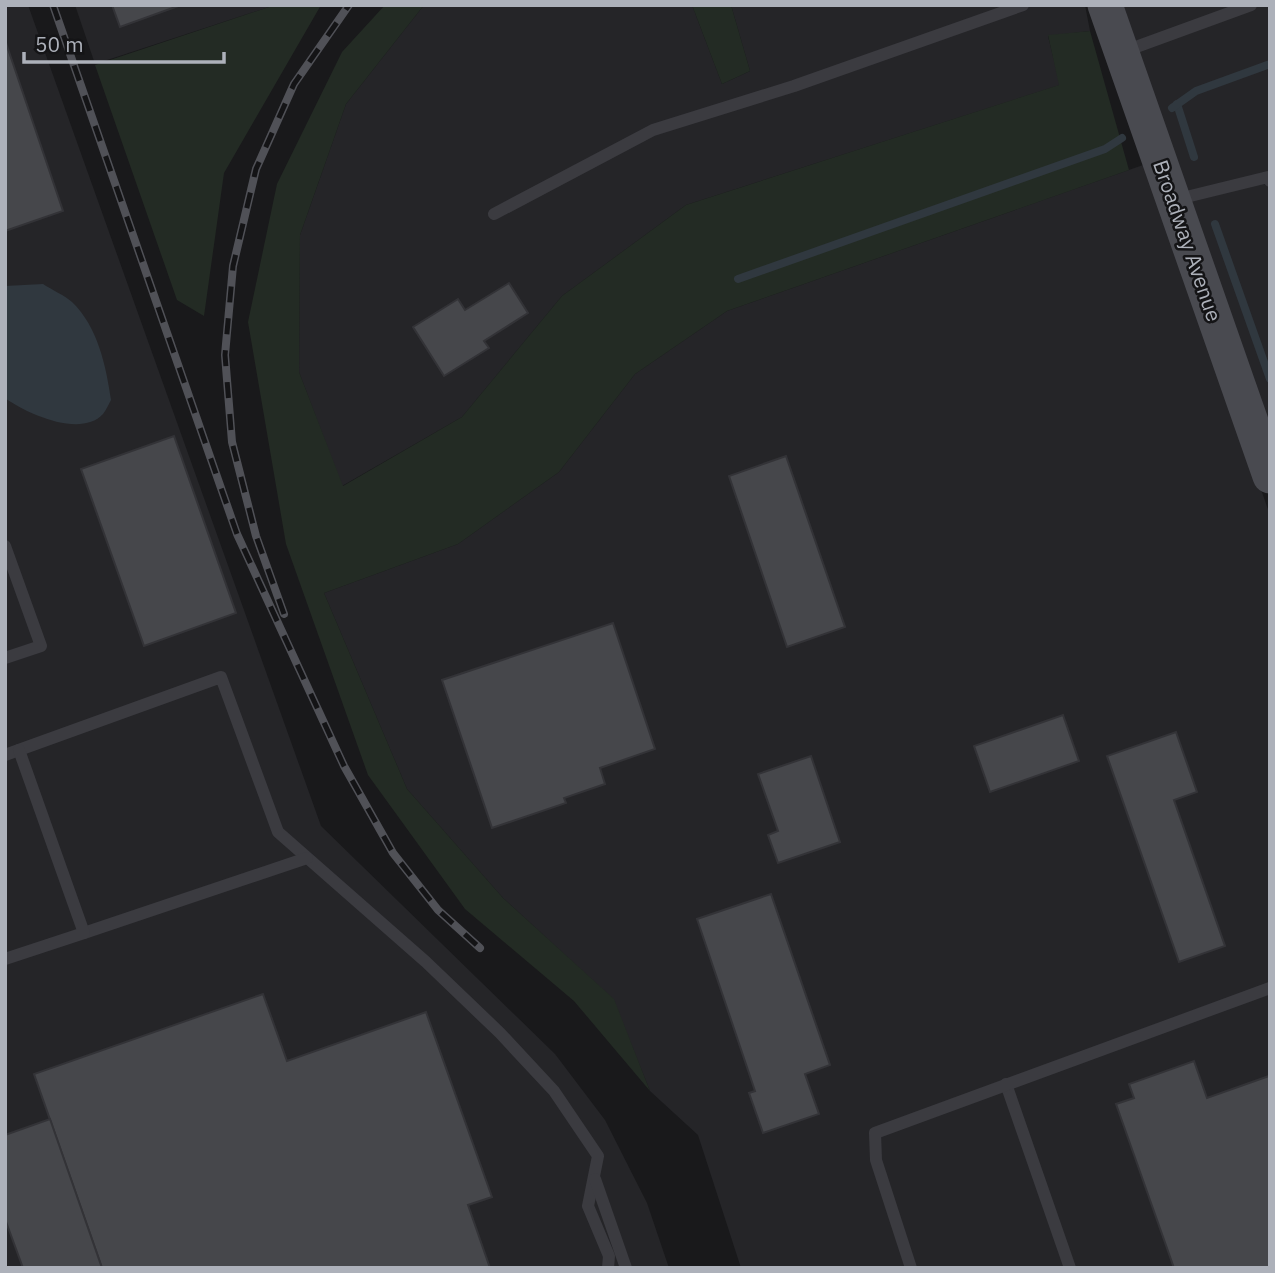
<svg xmlns="http://www.w3.org/2000/svg" width="1275" height="1273" viewBox="0 0 1275 1273" font-family="'IBM Plex Sans',sans-serif">
	<style>
		.built { fill: #252528 }
		.green { fill: #232b24 }
		.water { fill: #30383f }
		.lines { fill: none; stroke-linecap: round; stroke-linejoin: round }
		.stream { stroke: #30383f; stroke-width: 8 }
		.building { fill: #46474b; stroke: #333337; stroke-width: 2 }
		.lane { stroke: #3b3b40; stroke-width: 12 }
		.secondary { stroke: #494a50; stroke-width: 35 }
		.rail-casing { stroke: #505157; stroke-width: 8 }
		.rail { stroke: #141416; stroke-width: 5; stroke-dasharray: 16; stroke-linecap: butt }
		.labels { text-anchor: middle; stroke-width: 5; stroke-linejoin: round; paint-order: stroke }
		.street-label { font-size: 21px; fill: #adb1ba; stroke: #141416 }
	</style>
	<rect width="100%" height="100%" fill="#19191b"/>
	<g class="built">
		<path d="M5,5h23l293,821 234,228 50,66 42,83 22,65h-664z"/>
		<path d="M75,5h200l-180,59z"/>
		<path d="M424,5h268l30,79 28,-13 -19,-66h354l5,26 -42,5 12,49 -374,120 -124,91 -100,121 -120,69 -43,-114 1,-137 46,-131z"/>
		<path d="M1121,5h149v428z"/>
		<path d="M1146,164l124,351v753h-529l-43,-133 -48,-44 -37,-92 -110,-101 -96,-109 -83,-196 134,-49 101,-72 76,-98 92,-63z"/>
	</g>
	<g class="green">
		<path d="M275,5h46l-97,168 -20,143 -27,-16 -82,-235z"/>
		<path d="M385,5h39l-78,99 -46,131 -1,137 44,114 119,-69 100,-121 124,-91 373,-120 -11,-50 42,-4 39,139 -402,141 -92,63 -76,98 -101,72 -134,49 83,196 96,109 111,101 36,92 -76,-90 -109,-92 -97,-134 -82,-231 -38,-222 29,-138 65,-132z"/>
		<path d="M692,5h39l19,66 -28,13z"/>
	</g>
	<path class="water" d="M43,284c9,6 21,11 29,18 26,25 34,64 39,98 -2,4 -5,10 -8,14 -22,24 -76,0 -98,-16v-112z"/>
	<g class="lines">
		<g class="stream">
			<path d="M1177,104l17,53"/>
			<path d="M1172,108l24,-17 74,-27"/>
			<path d="M1215,224l55,155"/>
			<path d="M738,279l367,-130 17,-11"/>
		</g>
	</g>
	<g class="building">
		<path d="M112,5h69l-61,22z"/>
		<path d="M5,40l58,171 -58,20z"/>
		<path d="M509,283l19,30 -44,28 5,7 -45,28 -31,-49 45,-28 7,11z"/>
		<path d="M174,436l62,177 -92,33 -63,-177z"/>
		<path d="M786,456l59,171 -58,20 -58,-171z"/>
		<path d="M613,623l42,126 -55,19 5,16 -41,14 2,5 -74,25 -50,-148z"/>
		<path d="M1063,715l16,46 -89,31 -16,-46z"/>
		<path d="M1176,732l21,60 -23,8 51,146 -46,16 -72,-206z"/>
		<path d="M811,756l29,86 -62,21 -10,-28 10,-4 -20,-57z"/>
		<path d="M771,894l59,171 -25,9 14,40 -56,19 -14,-40 6,-2 -58,-172z"/>
		<path d="M263,994l24,67 139,-49 66,185 -24,8 22,63h-388l-68,-194z"/>
		<path d="M1194,1061l13,37 62,-22 1,192h-96l-58,-164 18,-6 -5,-14z"/>
		<path d="M50,1119l52,149h-79l-18,-49v-84z"/>
	</g>
	<g class="lines">
		<g class="lane">
			<path d="M1125,51l126,-46"/>
			<path d="M1174,200l94,-23 2,4"/>
			<path d="M494,214l159,-84 141,-44 229,-81"/>
			<path d="M5,546l36,100 -36,12"/>
			<path d="M5,755l216,-78 57,155 148,130 74,71 54,58 44,65 -10,50 21,50 -1,12"/>
			<path d="M84,933l223,-75"/>
			<path d="M5,959l79,-26 -65,-183"/>
			<path d="M1006,1084l64,184"/>
			<path d="M595,1179l31,89"/>
			<path d="M911,1268l-35,-108 -1,-27 395,-145"/>
		</g>
		<path class="secondary" d="M1105,5l165,471"/>
		<defs>
			<g id="rail">
				<path d="M53,5l184,529 107,232 49,87 45,57 42,38"/>
				<path d="M284,614l-28,-78 -24,-94 -7,-87 8,-89 23,-97 38,-85 55,-79"/>
			</g>
		</defs>
		<use href="#rail" class="rail-casing"/>
		<use href="#rail" class="rail"/>
	</g>
	<g class="labels">
		<g class="street-label">
			<text transform="translate(1187 241) rotate(71)" y="7">Broadway Avenue</text>
		</g>
	</g>
	<rect width="1275" height="1273" fill="none" stroke="#adb1ba" stroke-width="14"/>
	<path d="M24 52v10h200v-10" fill="none" stroke="#adb1ba" stroke-width="3.5"/>
	<text x="35" y="52" font-size="21" fill="#adb1ba" stroke="#141416" stroke-width="5" paint-order="stroke">50 m</text>
</svg>
